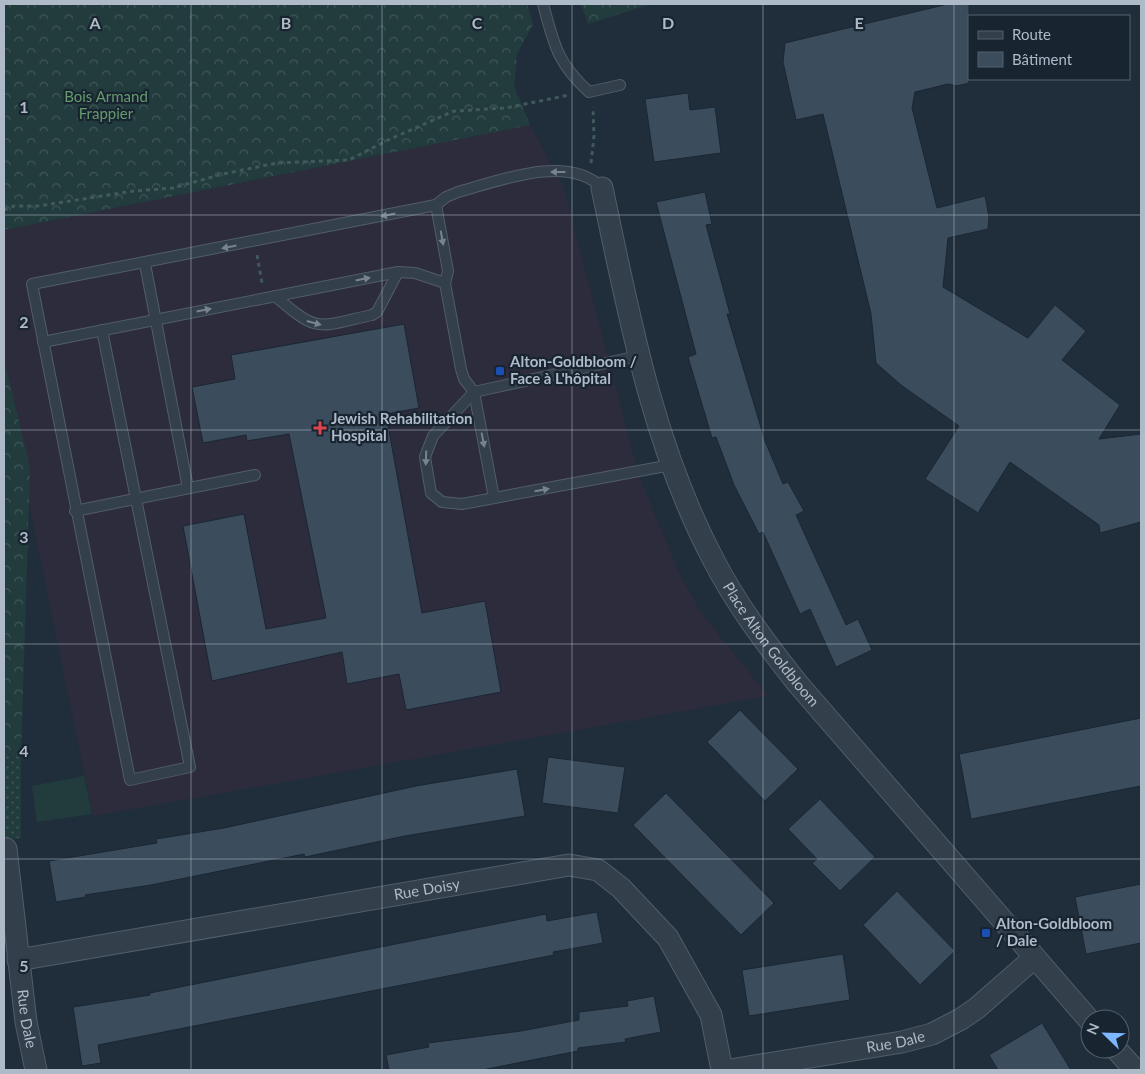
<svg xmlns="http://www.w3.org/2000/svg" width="1145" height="1074" viewBox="0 0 1145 1074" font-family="Lato,sans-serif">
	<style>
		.medical { fill: #2d2c3d }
		.grass { fill: #223c3d }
		.forest { fill: url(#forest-crowns) }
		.park { fill: url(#park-dots) }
		.building { fill: #3b4c5c; stroke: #1b2633 }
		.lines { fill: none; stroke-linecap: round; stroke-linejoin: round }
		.service-casing { stroke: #525d6a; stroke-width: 12 }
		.minor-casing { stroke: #525d6a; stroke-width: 23 }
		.path { stroke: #40595a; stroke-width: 3; stroke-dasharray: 4 4; stroke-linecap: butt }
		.service { stroke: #343f4c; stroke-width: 10 }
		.minor { stroke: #343f4c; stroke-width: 21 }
		.oneway { fill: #788390 }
		.grid { fill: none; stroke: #afbac8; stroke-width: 1; stroke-opacity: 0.55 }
		.transit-dot { fill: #1a4fb4; stroke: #192431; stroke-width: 2 }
		.health-dot { fill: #e0444e; stroke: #192431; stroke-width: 2 }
		.labels { text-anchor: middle; stroke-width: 4.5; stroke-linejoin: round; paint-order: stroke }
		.park-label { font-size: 15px; fill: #649b6d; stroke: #192431 }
		.poi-label { font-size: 15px; font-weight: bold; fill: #afbac8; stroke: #192431; text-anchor: start }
		.street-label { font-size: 15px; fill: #afbac8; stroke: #192431 }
		.grid-label { font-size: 16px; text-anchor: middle; font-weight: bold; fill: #afbac8; stroke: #192431; stroke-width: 4.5; stroke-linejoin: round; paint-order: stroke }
	</style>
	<defs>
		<pattern id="forest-crowns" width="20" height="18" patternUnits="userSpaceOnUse" patternTransform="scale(1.25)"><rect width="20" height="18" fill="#223c3d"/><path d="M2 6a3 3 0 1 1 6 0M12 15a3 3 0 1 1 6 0" fill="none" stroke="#405658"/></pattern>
		<pattern id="park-dots" width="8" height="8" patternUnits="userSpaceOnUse" patternTransform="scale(1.25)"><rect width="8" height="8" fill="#223c3d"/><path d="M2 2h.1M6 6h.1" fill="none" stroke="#405658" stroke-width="1.8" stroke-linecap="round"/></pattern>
	</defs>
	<rect width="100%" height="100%" fill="#202e3c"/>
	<path class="medical" d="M530,125l33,61 76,290 41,99 22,39 66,82 -675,120 -89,-435v-151z"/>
	<path class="grass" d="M84,776l8,38 -55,8 -5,-36z"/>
	<g class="forest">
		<path d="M4,4h523l6,20 -16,30 -3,32 16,39 -526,105z"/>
		<path d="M581,4h70l-63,20z"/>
		<path d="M4,359l26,109 -9,285 -17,1z"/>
	</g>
	<path class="park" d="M21,753v85l-17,2v-86z"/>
	<g class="building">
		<path d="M948,4h21v79l-12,3 -9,-2 -33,8 -3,16 25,100 48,-12 4,21 -1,12 -40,9 -5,49 85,51 27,-33 31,26 -24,29 58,45 -21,34 42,-5v88l-41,11 -1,-8 -89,-63 -32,51 -53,-34 34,-53 -58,-41 -25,-22 -5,-49 -48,-200 -27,6 -13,-58 2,-19z"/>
		<path d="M688,93l2,17 25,-3 6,46 -67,9 -9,-63z"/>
		<path d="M705,192l7,32 -6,1 24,89h-3l38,127 18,43 5,-2 16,29 -8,4 50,110 12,-6 14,31 -36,17 -26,-58 -10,5 -37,-82 -4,2 -25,-49 -18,-48 -4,1 -24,-81 8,-3 -40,-152z"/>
		<path d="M404,324l15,84 -33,6 36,199 63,-12 16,91 -95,18 -7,-36 -52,10 -5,-32 -130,29 -29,-155 61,-12 22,115 60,-11 -37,-184 -42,7 -1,-6 -43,8 -11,-56 43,-8 -4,-24z"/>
		<path d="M740,710l58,59 -33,32 -58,-59z"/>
		<path d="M1141,718v68l-170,33 -12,-65z"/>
		<path d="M548,757l77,10 -7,46 -76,-10z"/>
		<path d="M517,769l8,47 -120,20 -100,21 -1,-3 -153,31 -66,10 1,2 -30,5 -7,-41 108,-18 -1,-4 68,-11 192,-42z"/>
		<path d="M666,793l108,110 -33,32 -108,-110z"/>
		<path d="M820,799l55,58 -35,34 -28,-28 5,-4 -29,-30z"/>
		<path d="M1141,884v59l-55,11 -11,-57z"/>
		<path d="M897,891l58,60 -35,34 -57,-60z"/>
		<path d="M597,912l6,31 -50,9 1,3 -456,90 3,18 -19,3 -9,-59 77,-12v-2l396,-79 1,7z"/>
		<path d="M843,954l7,46 -101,16 -7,-46z"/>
		<path d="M654,996l7,36 -36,7 1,3 -48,6v3l-96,19h-93l-3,-15 43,-8 -1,-4 93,-12 58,-11v-8l49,-6 -1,-5z"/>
		<path d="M1042,1023l29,47h-73l-9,-15z"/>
	</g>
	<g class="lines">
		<defs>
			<g id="service">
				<path d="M543,4c11,40 14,59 46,88l31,-7"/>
				<path d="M145,264l43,224"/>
				<path d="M275,296c44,38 42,31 97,19l5,-3 21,-40"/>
				<path d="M102,330l88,437 -60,13 -98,-496 404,-79"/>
				<path d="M43,342l355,-70 17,1 30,10"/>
				<path d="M638,356l-164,36 -41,44 -8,21 6,36 11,9 20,2 209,-39"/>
				<path d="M494,498l-20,-106 -10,-13 -3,-10 -16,-86 3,-12 -12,-66 10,-8 12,-5c40,-11 111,-39 144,-4"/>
				<path d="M75,511l180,-36"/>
			</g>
			<g id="minor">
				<path id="s1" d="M602,188c27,127 50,255 111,371 23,45 54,86 85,125l292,337"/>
				<path id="s2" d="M6,849l20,173 10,48"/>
				<path id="s3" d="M18,960l551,-95 29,5 23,18 47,50 43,77 11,55"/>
				<path d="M1116,1049l19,21"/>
				<path id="s4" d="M730,1070l172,-28 30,-8 29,-15 16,-11 57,-50"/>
			</g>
		</defs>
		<use href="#service" class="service-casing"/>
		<use href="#minor" class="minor-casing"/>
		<g class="path">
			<path d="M591,163l3,-27 -1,-29"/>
			<path d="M4,210l10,-4h24l96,-15 39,-3 50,-14 54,-11 72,-3 39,-20 66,-29 52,-3 63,-13"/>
			<path d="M257,255l5,28"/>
		</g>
		<use href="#service" class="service"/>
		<use href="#minor" class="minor"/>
	</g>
	<defs><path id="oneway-solid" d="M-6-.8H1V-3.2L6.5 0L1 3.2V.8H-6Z" transform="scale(1.25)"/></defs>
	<g class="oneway">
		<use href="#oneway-solid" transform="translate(558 172) rotate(-180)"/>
		<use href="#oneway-solid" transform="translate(388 215) rotate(169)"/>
		<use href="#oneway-solid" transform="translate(442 238) rotate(80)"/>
		<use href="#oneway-solid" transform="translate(229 247) rotate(169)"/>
		<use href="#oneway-solid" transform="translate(363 279) rotate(-11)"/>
		<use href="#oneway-solid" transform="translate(204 310) rotate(-11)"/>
		<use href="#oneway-solid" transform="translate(314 323) rotate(15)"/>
		<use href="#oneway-solid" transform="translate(483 440) rotate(79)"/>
		<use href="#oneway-solid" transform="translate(426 458) rotate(92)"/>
		<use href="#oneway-solid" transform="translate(542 490) rotate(-10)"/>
	</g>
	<path class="grid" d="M191,4v1066M382,4v1066M572,4v1066M763,4v1066M954,4v1066M4,215h1137M4,430h1137M4,644h1137M4,859h1137"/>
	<g class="transit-dot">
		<rect x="495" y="366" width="10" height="10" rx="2.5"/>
		<rect x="981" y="928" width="10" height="10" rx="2.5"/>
	</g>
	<path class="health-dot" d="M317.5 420.5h5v5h5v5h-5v5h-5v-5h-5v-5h5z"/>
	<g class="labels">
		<g class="park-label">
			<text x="106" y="102">Bois Armand<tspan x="106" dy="17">Frappier</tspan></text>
		</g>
		<g class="poi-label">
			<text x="510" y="367">Alton-Goldbloom /<tspan x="510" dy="17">Face à L'hôpital</tspan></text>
			<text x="331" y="424">Jewish Rehabilitation<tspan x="331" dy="17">Hospital</tspan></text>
			<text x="996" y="929">Alton-Goldbloom<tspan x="996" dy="17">/ Dale</tspan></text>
		</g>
		<g class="street-label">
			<text dy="5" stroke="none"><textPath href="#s1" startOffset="492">Place Alton Goldbloom</textPath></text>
			<text dy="5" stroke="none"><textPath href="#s3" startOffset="415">Rue Doisy</textPath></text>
			<text dy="5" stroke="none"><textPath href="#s2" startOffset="171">Rue Dale</textPath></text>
			<text dy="5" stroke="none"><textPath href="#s4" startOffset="168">Rue Dale</textPath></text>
		</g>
	</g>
	<g class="grid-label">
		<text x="95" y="29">A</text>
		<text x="286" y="29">B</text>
		<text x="477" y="29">C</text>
		<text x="668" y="29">D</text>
		<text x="859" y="29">E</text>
		<text x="24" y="113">1</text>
		<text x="24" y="328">2</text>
		<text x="24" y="543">3</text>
		<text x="24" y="757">4</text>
		<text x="24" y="972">5</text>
	</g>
	<rect width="1145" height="1074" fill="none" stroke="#afbac8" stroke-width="10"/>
	<rect x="968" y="15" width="162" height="65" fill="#192431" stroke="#55606d"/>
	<rect x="978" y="31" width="25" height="8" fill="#343f4c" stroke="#55606d"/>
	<text x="1012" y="40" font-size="15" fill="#afbac8">Route</text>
	<rect x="978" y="52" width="25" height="15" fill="#3b4c5c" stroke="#55606d"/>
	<text x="1012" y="65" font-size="15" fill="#afbac8">Bâtiment</text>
	<g transform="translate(1105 1034) rotate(293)"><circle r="24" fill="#192431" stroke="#55606d"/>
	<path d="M0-4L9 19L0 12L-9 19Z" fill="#7db7ff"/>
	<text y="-8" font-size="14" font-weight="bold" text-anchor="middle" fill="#afbac8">N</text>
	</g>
</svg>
